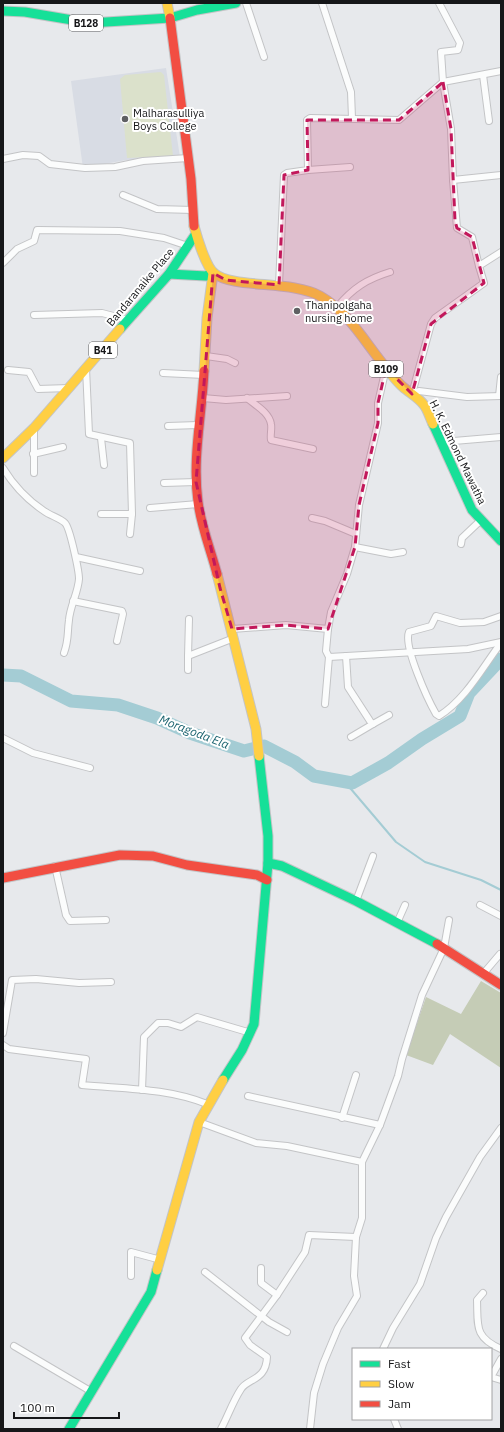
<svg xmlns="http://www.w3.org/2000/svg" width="504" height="1432" viewBox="0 0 504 1432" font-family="'IBM Plex Sans',sans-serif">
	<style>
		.built { fill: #d8dce4 }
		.green { fill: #dbe1cb }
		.forest { fill: #c5ccb6 }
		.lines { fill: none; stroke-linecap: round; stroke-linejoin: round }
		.stream { stroke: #a4ccd4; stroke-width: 2 }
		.river { stroke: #a4ccd4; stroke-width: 13 }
		.street-casing { stroke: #c3c4c6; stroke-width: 8 }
		.fast-casing { stroke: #c3c4c6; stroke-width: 11 }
		.slow-casing { stroke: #c3c4c6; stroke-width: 11 }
		.jam-casing { stroke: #c3c4c6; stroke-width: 11 }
		.street { stroke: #fbfcfc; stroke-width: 6 }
		.fast { stroke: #16e098; stroke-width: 9 }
		.slow { stroke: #ffcf43; stroke-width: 9 }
		.jam { stroke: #f24e42; stroke-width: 9 }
		.marked { fill: #c2185b; fill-opacity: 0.2; stroke: #c2185b; stroke-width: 3; stroke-dasharray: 8 5; stroke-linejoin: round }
		.poi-dot { fill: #5f6063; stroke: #fff; stroke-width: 1.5 }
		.labels { text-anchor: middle; stroke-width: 4; stroke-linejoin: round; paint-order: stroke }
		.shield { fill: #fff; stroke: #5c5d5e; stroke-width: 1 }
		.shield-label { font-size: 10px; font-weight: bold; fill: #161719 }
		.poi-label { font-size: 11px; fill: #161719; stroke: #fff; text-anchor: start }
		.street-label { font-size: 11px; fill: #161719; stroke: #fff }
		.water-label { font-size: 12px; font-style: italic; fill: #17616d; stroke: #fff }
	</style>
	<rect width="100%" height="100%" fill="#e7e9ec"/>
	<path class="built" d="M166,68l14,89 -54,3 -43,8 -12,-87z"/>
	<path class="green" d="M161,72l3,3 9,81 -46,2 -7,-79 5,-4z"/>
	<path class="forest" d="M481,981l20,12v75l-51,-34 -17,31 -27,-10 20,-58 35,17z"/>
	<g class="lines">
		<path class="stream" d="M345,782l51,60 29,20 56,18 20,10"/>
		<path class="river" d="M3,675l18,1 50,25 47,4 39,13 33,15 54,18 20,-5 31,16 19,14 38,7 36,-20 34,-24 38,-23 9,-23 32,-34"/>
		<defs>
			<g id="street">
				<path d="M246,3l18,54"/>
				<path d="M322,3l29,89 1,26"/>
				<path d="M501,71l-58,11 8,47 2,51 48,-5"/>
				<path d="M483,75l6,46"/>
				<path d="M3,159l20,-4 16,1 11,8 35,4 30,-1 28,-6 45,-3"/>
				<path d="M308,170l42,-3"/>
				<path d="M453,180l4,48 15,9 7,29"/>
				<path d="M123,195l34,14 36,1"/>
				<path d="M3,263l14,-14 17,-8 3,-11 83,1 44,7 24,8"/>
				<path d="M279,285l5,-110 3,-2 21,-3 -1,-50 3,-2 89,2 44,-38 -2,-30 17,-2 2,-7 -21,-40"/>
				<path d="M337,307c16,-19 30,-28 53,-35"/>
				<path d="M34,315l68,-2 27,7"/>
				<path d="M206,356l21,3 8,4"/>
				<path d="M86,368l3,66 41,9 2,71 -2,20"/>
				<path d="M8,370l21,2 9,17 31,-1"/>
				<path d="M163,373l41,2"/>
				<path d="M412,394l19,-70 4,-6 49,-35 -5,-17 22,-14"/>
				<path d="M412,394l7,-3 48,6 34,-1"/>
				<path d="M499,396l2,-19"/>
				<path d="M203,398l23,2 61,-4"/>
				<path d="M247,398c8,7 22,14 24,26 1,5 -1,11 0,16l42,9"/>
				<path d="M168,426l30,-1"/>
				<path d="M101,438l3,27"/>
				<path d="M442,442l59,-5"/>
				<path d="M33,454l30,-7"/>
				<path d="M3,468c11,18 23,31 41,43 7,5 16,7 21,12 5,5 14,48 14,56 -1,14 -9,27 -10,41 -2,14 0,19 -5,33"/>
				<path d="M34,473v-44"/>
				<path d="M164,483l32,-1"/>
				<path d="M150,508l48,-4"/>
				<path d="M101,514h31"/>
				<path d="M312,518l13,3 31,13"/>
				<path d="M461,544l1,-6 18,-17"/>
				<path d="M355,547l36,7 12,-2"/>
				<path d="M76,557l64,14"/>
				<path d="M73,601l49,10 1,3 -6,27"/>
				<path d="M501,616l-17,6 -24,1 -24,-7 -5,10 -22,6c-6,14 19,68 27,82l3,2c27,-17 43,-48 62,-73"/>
				<path d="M189,619l-1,37 46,-18"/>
				<path d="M232,629l54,-4 42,4 -2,22 3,6 139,-8 33,-7"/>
				<path d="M328,629l3,-17 16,-38 8,-27 4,-42 19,-82v-20l8,-35"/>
				<path d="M346,656l2,31 22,34 3,3 16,-9"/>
				<path d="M188,670v-14"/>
				<path d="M325,704l4,-47"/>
				<path d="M351,737l22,-13"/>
				<path d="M3,738l30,15 57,15"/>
				<path d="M55,866l11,49 4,6 36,-1"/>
				<path d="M356,901l17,-45"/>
				<path d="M480,905l21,11"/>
				<path d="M397,923l8,-18"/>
				<path d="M483,974l17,-20"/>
				<path d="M3,1033l9,-53 24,-1 43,4 32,-1"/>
				<path d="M3,1045l6,4 77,10 -4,26c42,4 85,3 125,19"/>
				<path d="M142,1090l2,-53 14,-14h10l13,4 16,-10 54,16"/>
				<path d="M248,1096l132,29"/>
				<path d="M342,1118l14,-43"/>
				<path d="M199,1122l57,21 31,3 75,16"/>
				<path d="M261,1268v15l16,12"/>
				<path d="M205,1272l64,50 18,10"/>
				<path d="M131,1276v-24l30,8"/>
				<path d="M483,1293l-6,7c1,26 -3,37 24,49"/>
				<path d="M14,1346l78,46"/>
				<path d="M383,1349l10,-21 27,-44 16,-46 10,-21 34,-60 21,-29"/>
				<path d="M501,1359l-10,18 10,3"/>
				<path d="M394,1419l4,10"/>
				<path d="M221,1429c7,-13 12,-28 20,-40 7,-11 25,-8 26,-32l-17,-12 -5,-7 32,-43 28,-43 4,-17 47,2"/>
				<path d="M310,1429l4,-36 9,-29 15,-36 19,-32 -3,-20 2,-39 6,-19v-56l18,-37 18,-49 4,-17 20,-64 22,-47 5,-28"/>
			</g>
			<g id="fast">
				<path d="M3,11l22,1 65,11 80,-5 27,-8 39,-7"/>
				<path d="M169,274l37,2 7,-3"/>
				<path d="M120,329l49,-55 26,-39"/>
				<path d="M433,424l39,86 29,31"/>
				<path d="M268,863l14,3 74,35 81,43"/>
				<path d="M223,1080l19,-30 12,-26 14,-161v-27l-9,-80"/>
				<path d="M69,1429l82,-137 6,-22"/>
			</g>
			<g id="slow">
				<path d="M167,3l3,15"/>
				<path d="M194,226c3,11 12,41 20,47 18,16 78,7 106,23 30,17 45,47 67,73 5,6 10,13 16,18 7,6 16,11 21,18 4,5 6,13 9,19"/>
				<path d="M204,371l3,-53 6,-45"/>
				<path d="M3,458l31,-30 86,-99"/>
				<path d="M217,574l39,155 3,27"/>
				<path d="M157,1270l42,-148 24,-42"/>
			</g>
			<g id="jam">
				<path d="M170,18l21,161 3,47"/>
				<path d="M204,371c-2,44 -12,87 -6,131 3,24 13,49 19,72"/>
				<path d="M3,878l117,-23 33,1 34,9 70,10 10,5"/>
				<path d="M437,944l64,41"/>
			</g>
		</defs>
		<use href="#street" class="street-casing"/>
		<use href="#fast" class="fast-casing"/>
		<use href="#slow" class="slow-casing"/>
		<use href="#jam" class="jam-casing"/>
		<use href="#street" class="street"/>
		<use href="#fast" class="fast"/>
		<use href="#slow" class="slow"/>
		<use href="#jam" class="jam"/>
	</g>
	<path class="marked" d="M443,82l8,47 4,92 2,7 15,9 12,46 -53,41 -19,70 -26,-26 -8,35v20l-19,82 -4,42 -27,82 -42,-4 -54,4 -12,-41 -24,-106 17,-209 13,7 53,5 5,-110 24,-5 -1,-50h92z"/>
	<g class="poi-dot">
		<circle cx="125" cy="119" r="4"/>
		<circle cx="297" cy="311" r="4"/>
	</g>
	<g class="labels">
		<g class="shield">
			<rect x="69" y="15" width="34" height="16" rx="3"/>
			<rect x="89" y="342" width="28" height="16" rx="3"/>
			<rect x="369" y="361" width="34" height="16" rx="3"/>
		</g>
		<g class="shield-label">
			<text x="86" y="27">B128</text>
			<text x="103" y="354">B41</text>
			<text x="386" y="373">B109</text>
		</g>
		<g class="poi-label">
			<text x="133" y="117">Malharasulliya<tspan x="133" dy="13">Boys College</tspan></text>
			<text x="305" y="309">Thanipolgaha<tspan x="305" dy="13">nursing home</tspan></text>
		</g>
		<g class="street-label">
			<text transform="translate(140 287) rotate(-50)" y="4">Bandaranaike Place</text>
			<text transform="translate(458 452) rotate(64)" y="4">H. K. Edmond Mawatha</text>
		</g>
		<g class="water-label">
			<text transform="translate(194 732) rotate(21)" y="4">Moragoda Ela</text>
		</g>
	</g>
	<rect width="504" height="1432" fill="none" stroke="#161719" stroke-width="8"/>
	<rect x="352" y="1348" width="140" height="72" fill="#ffffff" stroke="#a2a2a3"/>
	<rect x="360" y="1361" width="20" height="6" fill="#16e098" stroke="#a2a2a3"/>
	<text x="388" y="1368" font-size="12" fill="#161719">Fast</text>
	<rect x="360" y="1381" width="20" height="6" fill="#ffcf43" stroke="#a2a2a3"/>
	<text x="388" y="1388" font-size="12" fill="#161719">Slow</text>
	<rect x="360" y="1401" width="20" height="6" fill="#f24e42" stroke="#a2a2a3"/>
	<text x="388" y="1408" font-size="12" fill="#161719">Jam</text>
	<path d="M14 1412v6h105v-6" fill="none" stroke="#161719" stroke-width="2"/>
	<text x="20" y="1412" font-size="12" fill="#161719" stroke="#ffffff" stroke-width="3" paint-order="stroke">100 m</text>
</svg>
